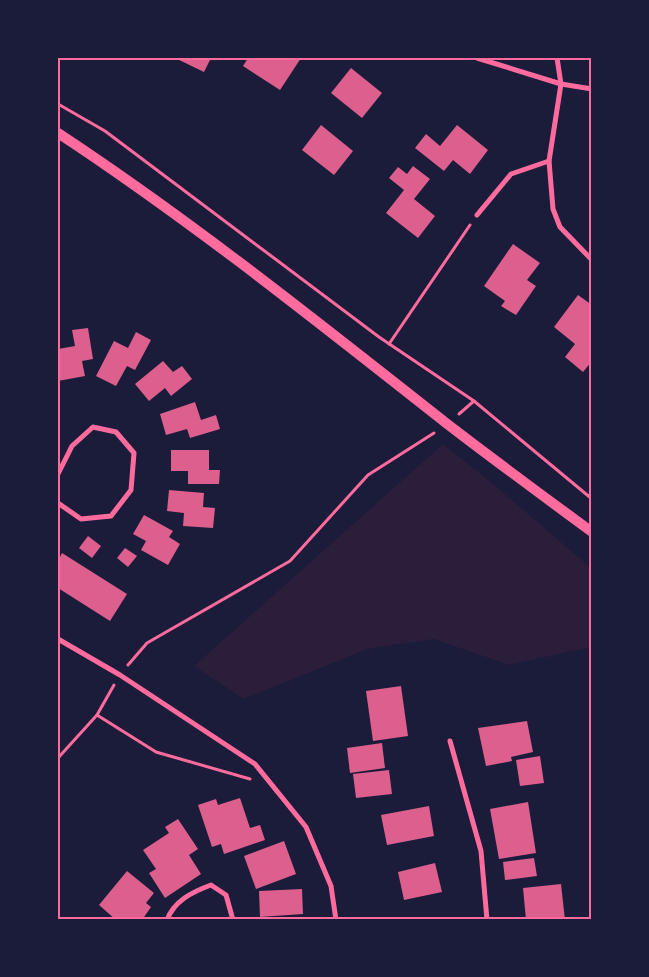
<svg xmlns="http://www.w3.org/2000/svg" width="649" height="977" viewBox="0 0 649 977" font-family="'DM Sans',sans-serif">
	<style>
		.green { fill: #2a1e3b }
		.building { fill: #dd5f8e }
		.lines { fill: none; stroke-linecap: round; stroke-linejoin: round }
		.path { stroke: #ff6b9d; stroke-width: 3 }
		.minor { stroke: #ff6b9d; stroke-width: 5 }
		.secondary { stroke: #ff6b9d; stroke-width: 10 }
		.neatline { fill: none; stroke: #ff6b9d; stroke-width: 2 }
	</style>
	<rect width="100%" height="100%" fill="#1b1b3a"/>
	<path class="green" d="M443,444l49,39 99,85v79l-82,18 -75,-26 -67,10 -123,50 -50,-33z"/>
	<g class="building">
		<path d="M175,58h36l-7,14z"/>
		<path d="M248,58h53l-21,32 -37,-24z"/>
		<path d="M351,68l31,25 -20,25 -31,-25z"/>
		<path d="M321,125l32,26 -19,24 -32,-25z"/>
		<path d="M457,125l31,25 -18,24 -17,-14 -9,11 -29,-23 11,-14 14,12z"/>
		<path d="M413,166l17,13 -16,20 21,17 -17,22 -32,-25 18,-23 -15,-12 9,-11 9,7z"/>
		<path d="M513,244l27,19 -13,17 9,6 -20,29 -15,-9 4,-5 -21,-15z"/>
		<path d="M578,295l14,10v56l-9,11 -18,-15 10,-13 -21,-17z"/>
		<path d="M88,328l5,31 -11,2 3,15 -27,5v-32l17,-3 -3,-16z"/>
		<path d="M136,332l15,8 -16,30 -8,-4 -11,20 -20,-10 18,-35 14,7z"/>
		<path d="M163,361l10,11 9,-6 10,13 -21,17 -6,-8 -16,13 -14,-17z"/>
		<path d="M195,402l6,18 15,-5 4,14 -30,9 -3,-9 -21,6 -6,-21z"/>
		<path d="M171,450h38v20h11l-1,14h-31v-13h-17z"/>
		<path d="M169,490l35,3 -1,14 12,1 -2,20 -30,-2 1,-13 -17,-2z"/>
		<path d="M144,515l29,16 -4,6 11,7 -12,21 -27,-15 5,-9 -13,-7z"/>
		<path d="M88,536l13,10 -9,12 -13,-10z"/>
		<path d="M125,548l12,8 -9,11 -11,-9z"/>
		<path d="M62,553l65,41 -17,27 -52,-33v-27z"/>
		<path d="M401,686l7,50 -35,5 -7,-50z"/>
		<path d="M527,721l6,31 -22,5 1,4 -26,5 -8,-38z"/>
		<path d="M382,743l3,25 -35,5 -3,-25z"/>
		<path d="M540,756l4,27 -24,3 -4,-26z"/>
		<path d="M389,770l3,24 -36,4 -3,-24z"/>
		<path d="M240,798l10,30 10,-3 5,15 -41,14 -3,-10 -9,3 -14,-42 18,-6 2,6z"/>
		<path d="M528,802l8,51 -37,6 -9,-50z"/>
		<path d="M429,806l5,30 -47,9 -6,-30z"/>
		<path d="M178,819l20,30 -9,6 12,19 -36,24 -16,-25 7,-4 -13,-19 26,-17 -4,-6z"/>
		<path d="M284,841l12,33 -40,15 -12,-33z"/>
		<path d="M534,858l3,18 -32,4 -2,-18z"/>
		<path d="M435,863l7,29 -38,8 -6,-28z"/>
		<path d="M127,871l27,22 -8,10 5,4 -9,13h-26l-17,-15z"/>
		<path d="M561,884l4,36h-39l-3,-32z"/>
		<path d="M302,889l1,25 -43,3 -1,-26z"/>
	</g>
	<g class="lines">
		<g class="path">
			<path d="M58,104l47,27 274,206 95,64 118,98"/>
			<path d="M389,344l81,-119"/>
			<path d="M459,414l15,-13"/>
			<path d="M128,665l19,-22 143,-82 78,-86 66,-42"/>
			<path d="M97,715l17,-30"/>
			<path d="M58,758l39,-43 59,37 94,27"/>
		</g>
		<g class="minor">
			<path d="M477,58l84,26 31,5"/>
			<path d="M557,58l4,26 -12,77 4,48 7,18 32,33"/>
			<path d="M477,215l34,-41 38,-13"/>
			<path d="M58,474l14,-28 21,-19 23,5 18,21 -3,37 -20,26 -30,3 -23,-16"/>
			<path d="M58,639l62,36 135,89 51,63 25,59 5,34"/>
			<path d="M450,741l31,110 6,69"/>
			<path d="M167,920c7,-19 25,-28 44,-35l15,10 7,25"/>
		</g>
		<path class="secondary" d="M58,133c135,89 261,190 388,290 48,37 97,73 146,109"/>
	</g>
	<rect width="649" height="977" fill="none" stroke="#1b1b3a" stroke-width="118"/>
	<rect x="59" y="59" width="531" height="859" class="neatline"/>
</svg>
